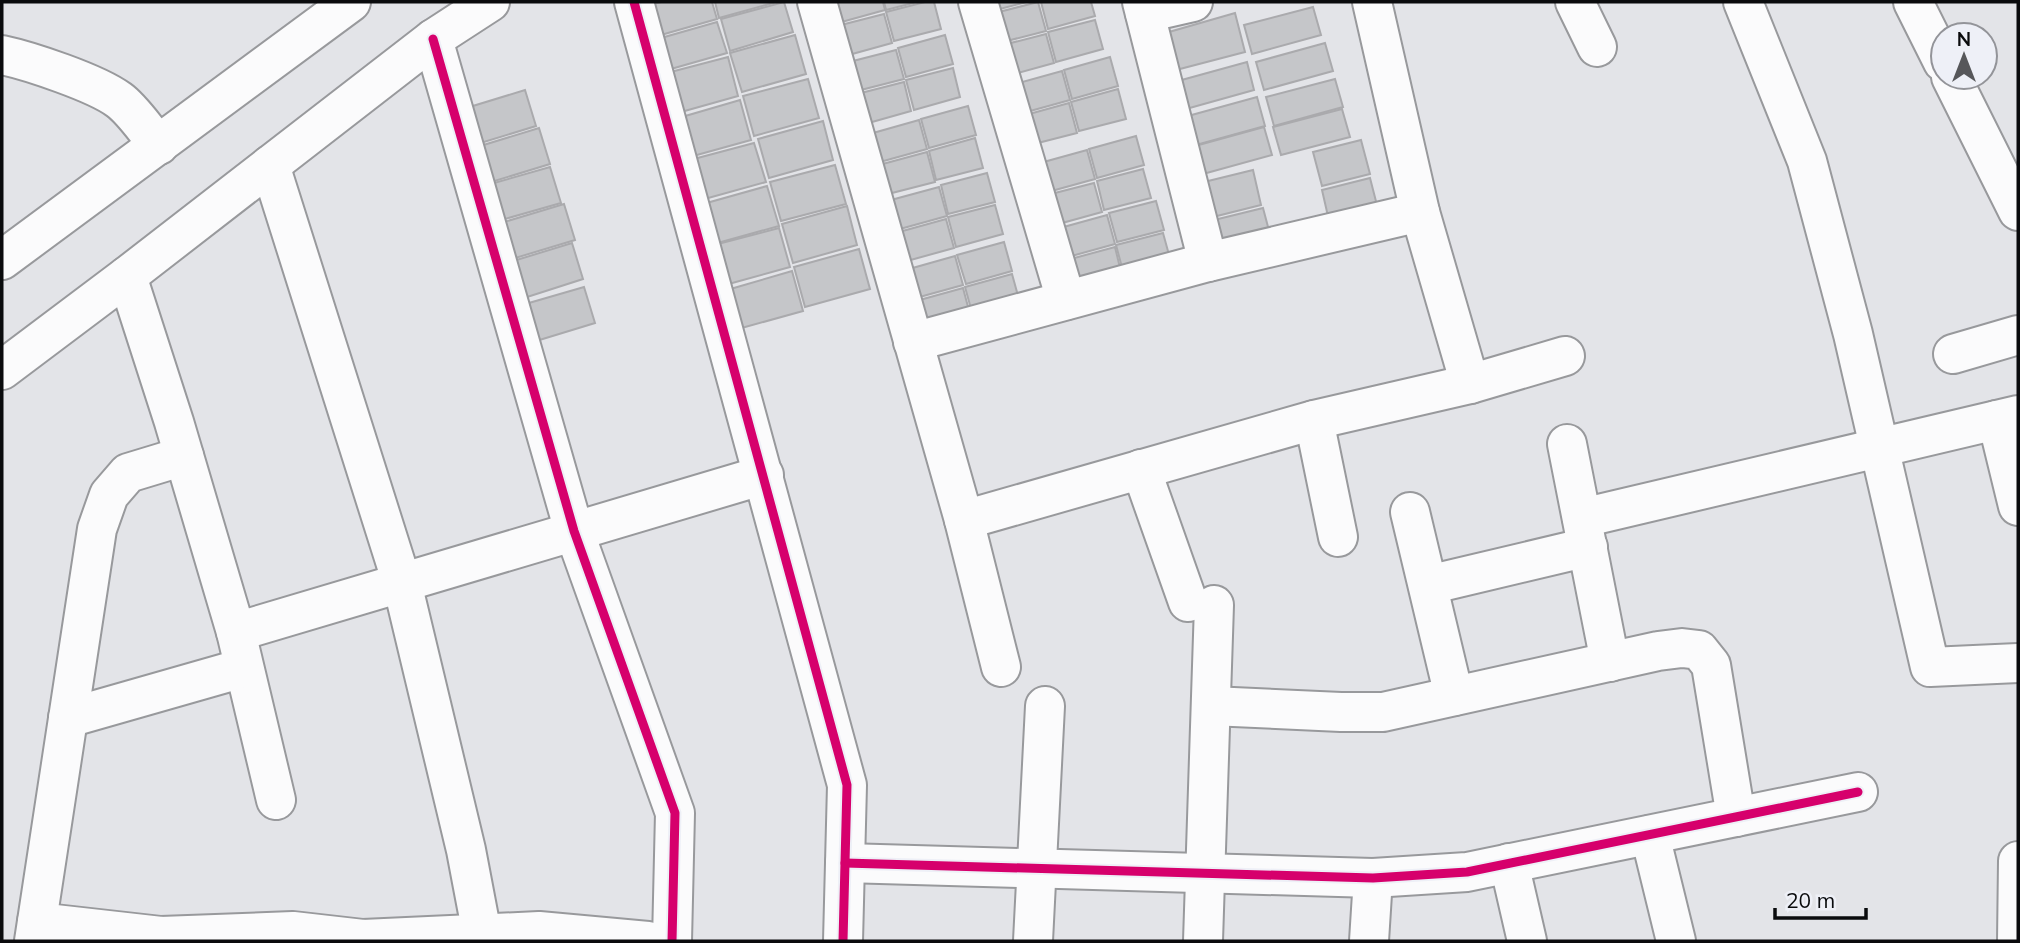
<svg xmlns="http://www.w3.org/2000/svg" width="2020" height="943" viewBox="0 0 2020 943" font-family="Mulish,sans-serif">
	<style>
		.building { fill: #c5c6c9; stroke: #aaaaad; stroke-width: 2 }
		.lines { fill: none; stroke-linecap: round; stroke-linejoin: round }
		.minor-casing { stroke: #98999c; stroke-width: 42 }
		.minor { stroke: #fbfbfc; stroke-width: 38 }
		.cycleway-casing { stroke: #eef0f7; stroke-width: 13 }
		.cycleway { stroke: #d6006c; stroke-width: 9 }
	</style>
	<rect width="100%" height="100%" fill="#e3e4e8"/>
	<g class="building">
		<path d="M661,2h51l5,17 -63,18 -9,-31z"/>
		<path d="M715,2h62l-58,16z"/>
		<path d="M784,2l9,30 -63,19 -9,-32z"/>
		<path d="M833,2h50l2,8 -47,13z"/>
		<path d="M884,2h33l-31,8z"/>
		<path d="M925,2h9l7,27 -47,12 -8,-29z"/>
		<path d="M989,2h38l-35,9z"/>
		<path d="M1038,2l8,29 -47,12 -8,-29z"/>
		<path d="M1041,2h50l4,14 -47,13z"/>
		<path d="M1313,7l8,28 -69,19 -8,-29z"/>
		<path d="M1235,13l10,39 -69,18 -14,-36z"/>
		<path d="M884,14l8,29 -47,13 -8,-30z"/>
		<path d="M1095,20l8,29 -47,13 -8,-30z"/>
		<path d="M717,22l10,31 -63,18 -10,-31z"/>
		<path d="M1046,34l8,29 -47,13 -8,-30z"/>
		<path d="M795,35l11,39 -64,18 -12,-39z"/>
		<path d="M945,35l8,29 -47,13 -8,-29z"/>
		<path d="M1325,43l8,28 -69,19 -8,-28z"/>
		<path d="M896,50l8,29 -47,12 -8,-29z"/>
		<path d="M728,57l10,39 -64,18 -11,-40z"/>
		<path d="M1110,57l8,29 -46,13 -8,-29z"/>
		<path d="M1247,62l7,28 -68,19 -8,-28z"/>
		<path d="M953,68l7,29 -46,13 -8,-30z"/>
		<path d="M1062,71l8,29 -47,13 -8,-29z"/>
		<path d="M808,79l11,39 -65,18 -11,-40z"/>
		<path d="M1335,79l8,28 -69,19 -8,-29z"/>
		<path d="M904,82l7,29 -46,13 -8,-30z"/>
		<path d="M1118,89l8,30 -47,12 -8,-29z"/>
		<path d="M525,90l11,36 -62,19 -11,-36z"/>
		<path d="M1257,97l8,29 -69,19 -8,-29z"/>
		<path d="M740,100l11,40 -65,18 -11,-39z"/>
		<path d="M1069,103l8,30 -47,12 -8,-29z"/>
		<path d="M968,106l8,29 -47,13 -8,-29z"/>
		<path d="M1342,109l8,28 -69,18 -8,-28z"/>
		<path d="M919,120l8,29 -47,13 -7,-29z"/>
		<path d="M823,121l10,39 -64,18 -11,-39z"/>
		<path d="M1264,127l8,28 -69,19 -8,-28z"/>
		<path d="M539,128l11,36 -62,19 -11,-36z"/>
		<path d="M1136,136l8,29 -47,13 -8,-29z"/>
		<path d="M975,138l8,30 -47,12 -7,-29z"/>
		<path d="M1361,140l9,34 -48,12 -9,-34z"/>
		<path d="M754,143l12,39 -65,18 -11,-40z"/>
		<path d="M1087,150l8,29 -47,13 -8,-29z"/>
		<path d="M927,152l8,30 -47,12 -9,-29z"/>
		<path d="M835,165l11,39 -65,17 -11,-39z"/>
		<path d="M550,167l11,36 -63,18 -11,-36z"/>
		<path d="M1143,169l8,29 -47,12 -7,-29z"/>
		<path d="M1253,170l8,35 -48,12 -9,-35z"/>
		<path d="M987,173l8,29 -47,12 -7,-29z"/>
		<path d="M1370,178l9,35 -49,12 -8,-35z"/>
		<path d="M1094,183l8,29 -47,13 -8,-30z"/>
		<path d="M767,186l12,40 -65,18 -11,-40z"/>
		<path d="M939,187l8,29 -47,13 -9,-29z"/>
		<path d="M1156,201l8,29 -47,12 -8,-29z"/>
		<path d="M564,204l11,36 -63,19 -11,-36z"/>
		<path d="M995,205l8,29 -47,13 -8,-30z"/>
		<path d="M847,206l10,39 -64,18 -11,-39z"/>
		<path d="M1263,208l9,34 -49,13 -9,-35z"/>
		<path d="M1107,215l8,29 -47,13 -8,-29z"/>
		<path d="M946,219l8,29 -47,13 -8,-29z"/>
		<path d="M779,228l11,39 -65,18 -11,-40z"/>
		<path d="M1163,233l8,29 -47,13 -8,-30z"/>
		<path d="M1004,242l8,29 -46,13 -9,-29z"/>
		<path d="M572,243l11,36 -62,20 -11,-37z"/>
		<path d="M1115,247l7,29 -46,13 -9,-29z"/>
		<path d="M859,249l11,40 -65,18 -11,-40z"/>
		<path d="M955,256l8,29 -47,13 -7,-29z"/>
		<path d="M792,271l11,40 -65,18 -11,-39z"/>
		<path d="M1012,274l8,29 -47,13 -8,-29z"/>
		<path d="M584,287l11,36 -62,19 -11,-37z"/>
		<path d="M963,288l8,30 -47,12 -8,-29z"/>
	</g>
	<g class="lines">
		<defs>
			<g id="minor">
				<path d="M634,2l213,783 -4,156"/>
				<path d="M817,2l147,518 37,147"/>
				<path d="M978,2l88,298"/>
				<path d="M1142,2l66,260"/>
				<path d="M1372,2l48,210 50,172"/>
				<path d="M1575,2l22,45"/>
				<path d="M1743,2l64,159 46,173 77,333 88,-4"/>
				<path d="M1913,2l30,60"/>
				<path d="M1145,13l48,-11"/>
				<path d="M433,39l141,492 101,282 -3,128"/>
				<path d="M2,55c28,6 94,28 117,45 14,10 28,32 40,45"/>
				<path d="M1951,77l67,134"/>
				<path d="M270,165l132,418 64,267 16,84"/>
				<path d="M2,260l349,-258"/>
				<path d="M127,276l47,146 62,210 40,168"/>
				<path d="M913,342l295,-80 212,-50"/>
				<path d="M1953,354l65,-19"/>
				<path d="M2,370l125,-94 306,-237 57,-37"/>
				<path d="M1314,420l24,117"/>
				<path d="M1997,420l21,86"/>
				<path d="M1567,444l43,218"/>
				<path d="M1141,469l47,133"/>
				<path d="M1410,512l44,184"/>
				<path d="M1582,518l436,-103"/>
				<path d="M964,520l350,-100 156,-36 95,-28"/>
				<path d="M1428,585l160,-38"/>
				<path d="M236,632l528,-157"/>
				<path d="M1211,706l130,6h42l275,-61 24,-3 17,2 12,15 25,152"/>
				<path d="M68,718l175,-50"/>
				<path d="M1650,835l26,106"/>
				<path d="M845,863l528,15 94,-6 391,-80"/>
				<path d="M1509,863l18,78"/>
				<path d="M37,922l124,14 132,-5 70,8 176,-8 109,10"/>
				<path d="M34,941l63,-412 12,-34 19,-22 56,-17"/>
				<path d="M1033,941l12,-235"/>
				<path d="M1203,941l11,-336"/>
				<path d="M1369,941l4,-63"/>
				<path d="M2017,941l1,-80"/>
			</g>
		</defs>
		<use href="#minor" class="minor-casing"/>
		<use href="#minor" class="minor"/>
		<defs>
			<g id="cycleway">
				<path d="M634,2l213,783 -4,156"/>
				<path d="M433,39l141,492 101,282 -3,128"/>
				<path d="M845,863l528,15 94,-6 391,-80"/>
			</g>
		</defs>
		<use href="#cycleway" class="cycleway-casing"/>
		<use href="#cycleway" class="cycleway"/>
	</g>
	<rect width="2020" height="943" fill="none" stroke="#0a0b0d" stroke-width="7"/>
	<g transform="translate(1964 56)"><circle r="33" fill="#eef0f7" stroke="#939499" stroke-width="2"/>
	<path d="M0-5L12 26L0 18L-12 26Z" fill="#56575a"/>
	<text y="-10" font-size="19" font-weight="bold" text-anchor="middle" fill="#0a0b0d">N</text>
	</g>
	<path d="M1775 908v10h91v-10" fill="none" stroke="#0a0b0d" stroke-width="3.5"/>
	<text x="1786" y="908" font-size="21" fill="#0a0b0d" stroke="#eef0f7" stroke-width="5" paint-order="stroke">20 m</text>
</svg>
